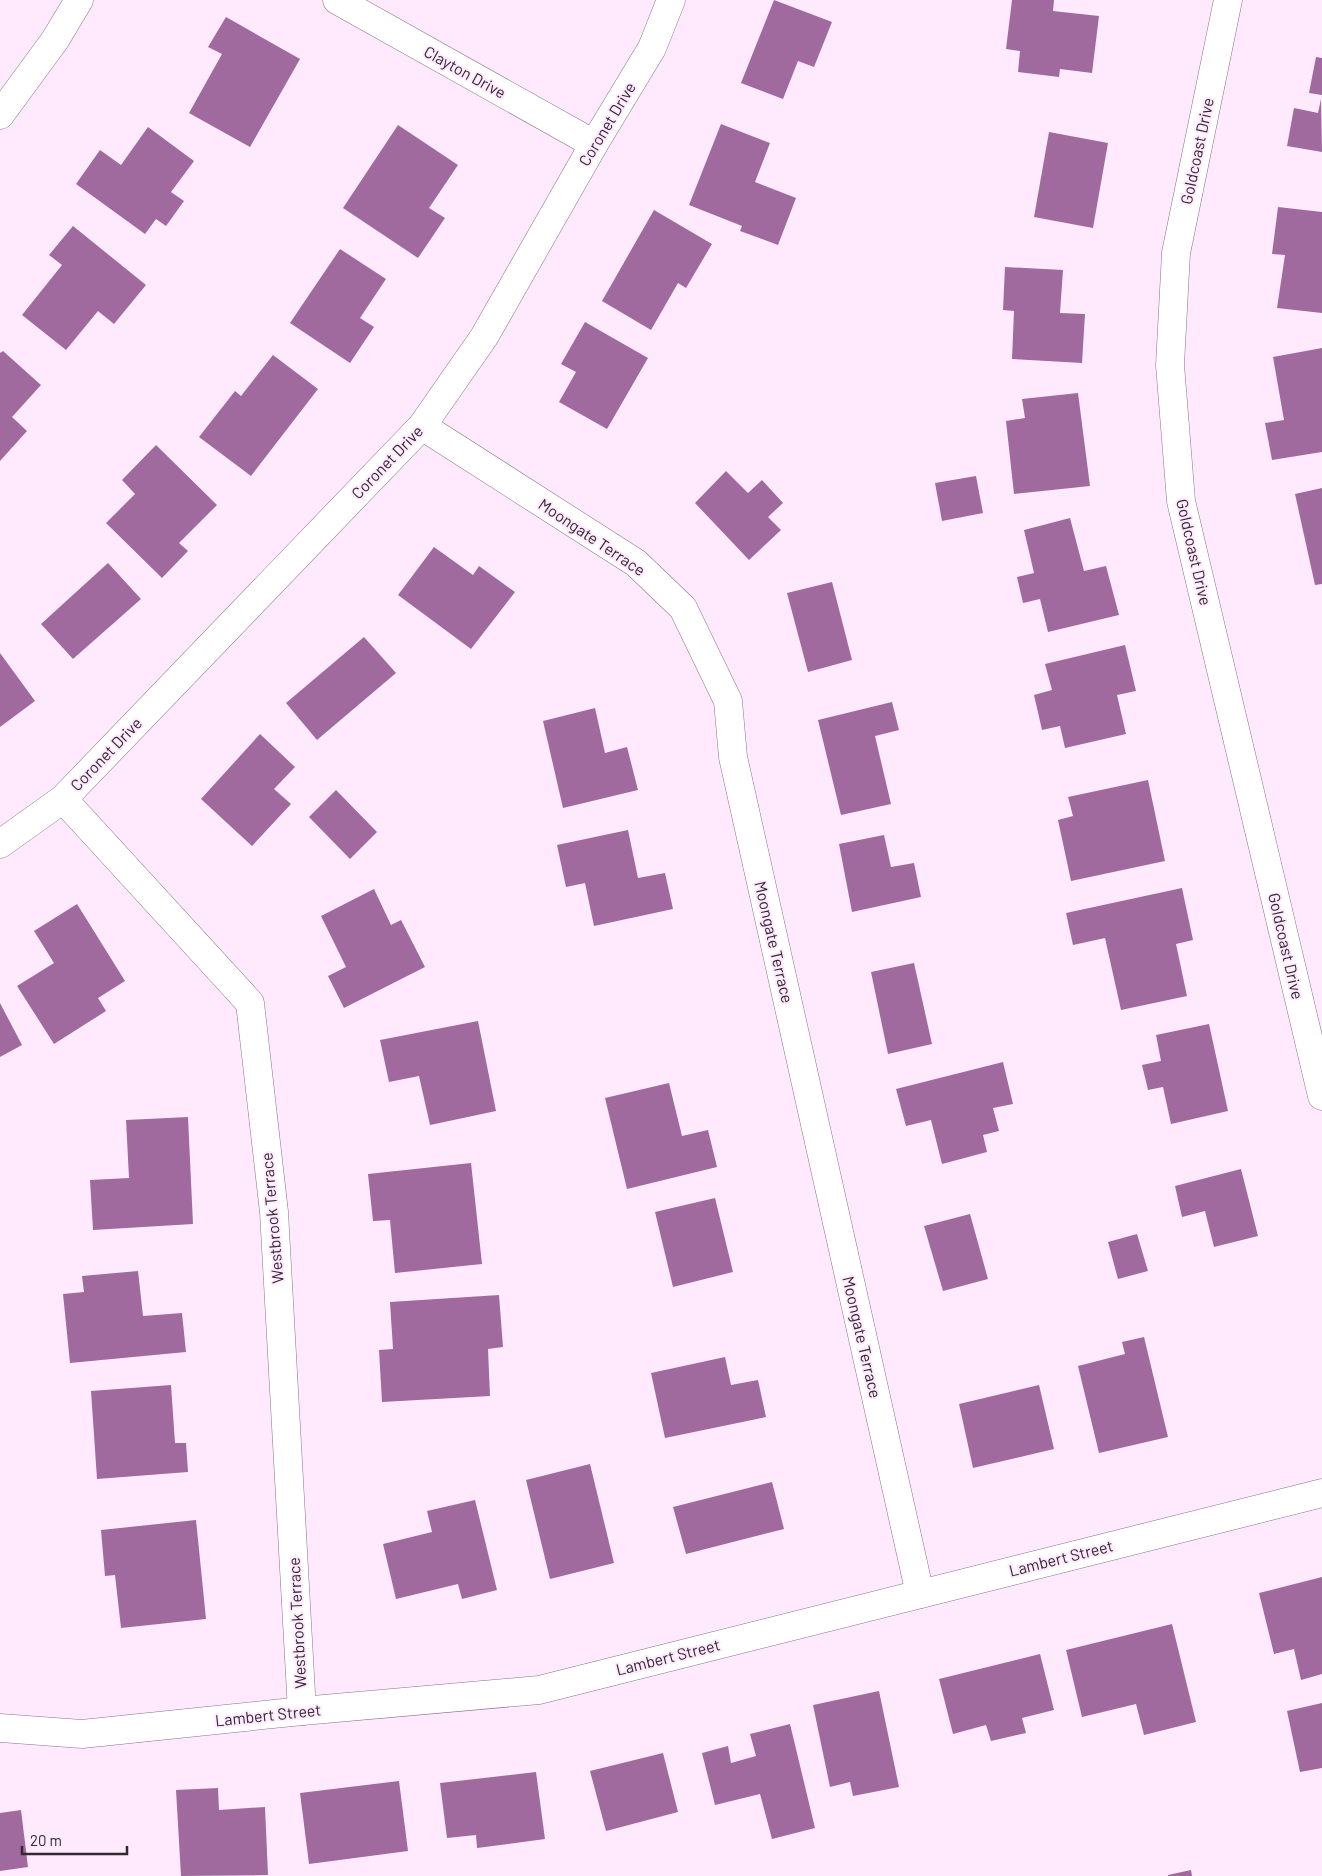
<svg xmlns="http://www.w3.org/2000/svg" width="1322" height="1876" viewBox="0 0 1322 1876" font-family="Barlow,sans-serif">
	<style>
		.building { fill: #a06a9f }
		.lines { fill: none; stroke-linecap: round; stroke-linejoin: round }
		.street-casing { stroke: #897388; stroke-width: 29 }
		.secondary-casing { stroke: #897388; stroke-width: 29 }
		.street { stroke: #fff; stroke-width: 28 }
		.secondary { stroke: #fff; stroke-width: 28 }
		.labels { text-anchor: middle; stroke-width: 4; stroke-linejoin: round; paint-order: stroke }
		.street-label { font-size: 16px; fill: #312831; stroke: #ffeafd }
	</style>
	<rect width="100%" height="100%" fill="#ffeafd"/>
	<g class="building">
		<path d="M774,0l58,22 -18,45 -16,-6 -15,38 -42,-16z"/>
		<path d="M1012,0h42l-1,11 46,5 -7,57 -32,-4 -1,8 -41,-5 2,-21 -14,-2z"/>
		<path d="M226,17l74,42 -50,88 -61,-34 33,-59 -14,-7z"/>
		<path d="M1316,57l6,1v37l-13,-2z"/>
		<path d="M1321,99l1,53 -35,-6 7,-38 24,5z"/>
		<path d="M721,124l49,19 -15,39 41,16 -18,47 -38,-14 2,-5 -53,-21z"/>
		<path d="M398,125l60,40 -29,43 16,10 -27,40 -75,-50z"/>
		<path d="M148,127l46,34 -23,31 13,9 -18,25 -10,-7 -11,15 -69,-50 24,-34 21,15z"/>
		<path d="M1049,132l59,11 -15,85 -59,-11z"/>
		<path d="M1278,207l44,5v101l-45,-5 8,-53 -13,-1z"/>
		<path d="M654,210l58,34 -26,44 -8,-5 -27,47 -49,-29z"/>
		<path d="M73,226l73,59 -32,39 -16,-13 -32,39 -44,-35 40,-50 -13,-10z"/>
		<path d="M340,249l46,30 -26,39 14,9 -24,36 -60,-40z"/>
		<path d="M1005,267l58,3 -3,43 25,1 -3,49 -70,-4 2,-48 -11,-1z"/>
		<path d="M585,322l63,36 -41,71 -48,-27 17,-30 -15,-8z"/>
		<path d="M1322,348v104l-50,8 -7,-37 19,-3 -11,-63z"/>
		<path d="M3,351l38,34 -29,32 15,14 -27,30v-108z"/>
		<path d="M273,355l45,34 -67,87 -52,-39 36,-46 6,5z"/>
		<path d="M1078,393l12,93 -76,8 -8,-73 19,-3 -3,-19z"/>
		<path d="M156,445l61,60 -38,38 9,8 -26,27 -56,-55 29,-29 -13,-14z"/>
		<path d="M726,471l22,22 14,-13 21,23 -15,14 13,13 -32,30 -54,-57z"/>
		<path d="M976,476l7,37 -41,8 -7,-38z"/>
		<path d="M1322,488v96l-7,1 -20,-91z"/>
		<path d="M1070,518l14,53 22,-5 13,49 -71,17 -8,-33 -17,4 -6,-26 17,-4 -10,-43z"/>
		<path d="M434,547l39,28 6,-9 36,26 -44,57 -73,-54z"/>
		<path d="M108,563l33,36 -68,60 -32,-35z"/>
		<path d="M832,582l20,78 -44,12 -21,-79z"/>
		<path d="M364,637l32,36 -79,67 -31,-37z"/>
		<path d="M1125,645l11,46 -19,4 9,39 -61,14 -5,-22 -18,4 -8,-35 18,-5 -7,-26z"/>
		<path d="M0,653l35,48 -35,26z"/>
		<path d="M892,702l7,28 -24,6 16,68 -50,11 -23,-95z"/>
		<path d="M595,708l10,45 22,-6 11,43 -75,18 -20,-87z"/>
		<path d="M260,734l35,33 -21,22 17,15 -39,42 -51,-47z"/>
		<path d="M1148,780l17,81 -94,20 -13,-61 15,-4 -5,-19z"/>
		<path d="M336,790l41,42 -27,27 -41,-42z"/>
		<path d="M628,830l10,48 27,-5 8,36 -79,17 -9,-43 -19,4 -9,-42z"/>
		<path d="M884,835l7,32 23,-4 7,34 -69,15 -13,-68z"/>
		<path d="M1182,888l11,52 -17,4 11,52 -66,14 -16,-72 -32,7 -7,-32z"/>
		<path d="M374,889l17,36 10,-5 24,47 -81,41 -16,-32 18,-9 -25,-51z"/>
		<path d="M77,904l48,77 -27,17 8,13 -52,33 -37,-58 37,-23 -20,-32z"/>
		<path d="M914,963l18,81 -44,10 -17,-82z"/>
		<path d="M0,1003l22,42 -22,12z"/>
		<path d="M478,1021l18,90 -66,14 -11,-49 -30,6 -9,-42z"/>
		<path d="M1209,1024l19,87 -57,13 -8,-37 -15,3 -6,-25 19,-4 -5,-26z"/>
		<path d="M1003,1062l10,42 -20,4 6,23 -16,4 4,17 -45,12 -11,-44 -25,6 -10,-37z"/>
		<path d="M669,1083l13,53 26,-6 9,37 -90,22 -22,-91z"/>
		<path d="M188,1117l5,107 -100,6 -3,-50 39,-2 -3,-58z"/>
		<path d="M471,1163l11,101 -87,9 -5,-53 -17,1 -5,-47z"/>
		<path d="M1241,1169l17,67 -44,11 -9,-36 -23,6 -7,-31z"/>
		<path d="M715,1198l18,74 -60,15 -18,-75z"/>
		<path d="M970,1214l18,65 -45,12 -19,-65z"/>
		<path d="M1137,1234l11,37 -30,8 -10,-37z"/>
		<path d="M138,1271l5,45 39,-3 4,39 -116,11 -7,-69 21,-2 -2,-16z"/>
		<path d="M499,1295l4,52 -15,2 2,47 -108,6 -3,-52 14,-1 -3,-47z"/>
		<path d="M1144,1337l24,100 -69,16 -21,-87 47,-12 -3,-12z"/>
		<path d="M725,1357l6,28 27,-5 8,37 -101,21 -14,-65z"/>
		<path d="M171,1385l4,58h11l2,29 -91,7 -6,-88z"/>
		<path d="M1039,1385l15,64 -81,19 -14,-64z"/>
		<path d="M590,1464l24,99 -64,16 -24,-99z"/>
		<path d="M772,1482l12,47 -98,25 -13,-47z"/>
		<path d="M475,1500l22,90 -35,9 -4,-15 -62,15 -13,-55 49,-12 -5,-21z"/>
		<path d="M196,1520l10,99 -85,9 -6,-53 -10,1 -4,-46z"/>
		<path d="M1322,1577v97l-21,6 -7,-31 -20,5 -15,-61z"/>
		<path d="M1172,1624l24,98 -52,13 -8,-31 -54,13 -16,-67z"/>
		<path d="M1040,1654l14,56 -32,8 4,15 -35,8 -5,-16 -33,9 -14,-55z"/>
		<path d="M879,1691l20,96 -46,9 -3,-14 -20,5 -17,-82z"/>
		<path d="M1322,1703v65l-22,4 -13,-61z"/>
		<path d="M790,1724l25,104 -43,11 -12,-45 -45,11 -13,-52 26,-7 3,17 25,-7 -6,-22z"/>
		<path d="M663,1753l15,59 -72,19 -16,-60z"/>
		<path d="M536,1772l9,67 -68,9 -1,-13 -29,3 -7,-55z"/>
		<path d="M399,1781l9,70 -99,13 -9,-71z"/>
		<path d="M218,1788l1,22 46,-3 3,68 -87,1 -5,-86z"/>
		<path d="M21,1810l7,57 -28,4v-58z"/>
		<path d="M1191,1870l1,6h-24v-1z"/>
	</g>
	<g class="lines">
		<defs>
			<g id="street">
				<path d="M337,0l257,144"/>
				<path d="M1228,0l-52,253 -6,112 11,136 141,595"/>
				<path d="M422,426l214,137 47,45 45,93 5,56 187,837"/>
				<path d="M63,799l187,204 24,209 28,499"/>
				<path d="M0,844l63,-45 359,-373 62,-89 110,-193 58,-96 19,-48"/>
				<path d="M0,1728l82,6 220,-23 237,-21 783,-197"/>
			</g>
			<path id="secondary" d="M0,115l55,-75 24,-40"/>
		</defs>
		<use href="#street" class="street-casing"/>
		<use href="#secondary" class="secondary-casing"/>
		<use href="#street" class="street"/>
		<use href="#secondary" class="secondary"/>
	</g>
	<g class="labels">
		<g class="street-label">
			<text transform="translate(465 72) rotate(29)" y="6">Clayton Drive</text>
			<text transform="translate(607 124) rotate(-59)" y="6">Coronet Drive</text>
			<text transform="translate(1197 151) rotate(-78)" y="6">Goldcoast Drive</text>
			<text transform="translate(387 462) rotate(-46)" y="6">Coronet Drive</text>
			<text transform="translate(592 537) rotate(34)" y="6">Moongate Terrace</text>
			<text transform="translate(1194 552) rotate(77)" y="6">Goldcoast Drive</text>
			<text transform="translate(106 754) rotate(-46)" y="6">Coronet Drive</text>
			<text transform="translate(774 942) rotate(77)" y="6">Moongate Terrace</text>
			<text transform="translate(1286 946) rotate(77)" y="6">Goldcoast Drive</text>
			<text transform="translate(272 1218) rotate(-95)" y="6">Westbrook Terrace</text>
			<text transform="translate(862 1337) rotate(77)" y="6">Moongate Terrace</text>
			<text transform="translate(1061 1558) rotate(-14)" y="6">Lambert Street</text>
			<text transform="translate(297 1623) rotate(-93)" y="6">Westbrook Terrace</text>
			<text transform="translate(668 1657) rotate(-14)" y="6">Lambert Street</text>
			<text transform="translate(268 1715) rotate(-6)" y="6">Lambert Street</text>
		</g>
	</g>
	<path d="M22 1846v8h105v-8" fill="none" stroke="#312831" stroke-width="2.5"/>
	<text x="30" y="1846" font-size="15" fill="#312831" stroke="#ffeafd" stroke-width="4" paint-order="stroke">20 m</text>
</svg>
